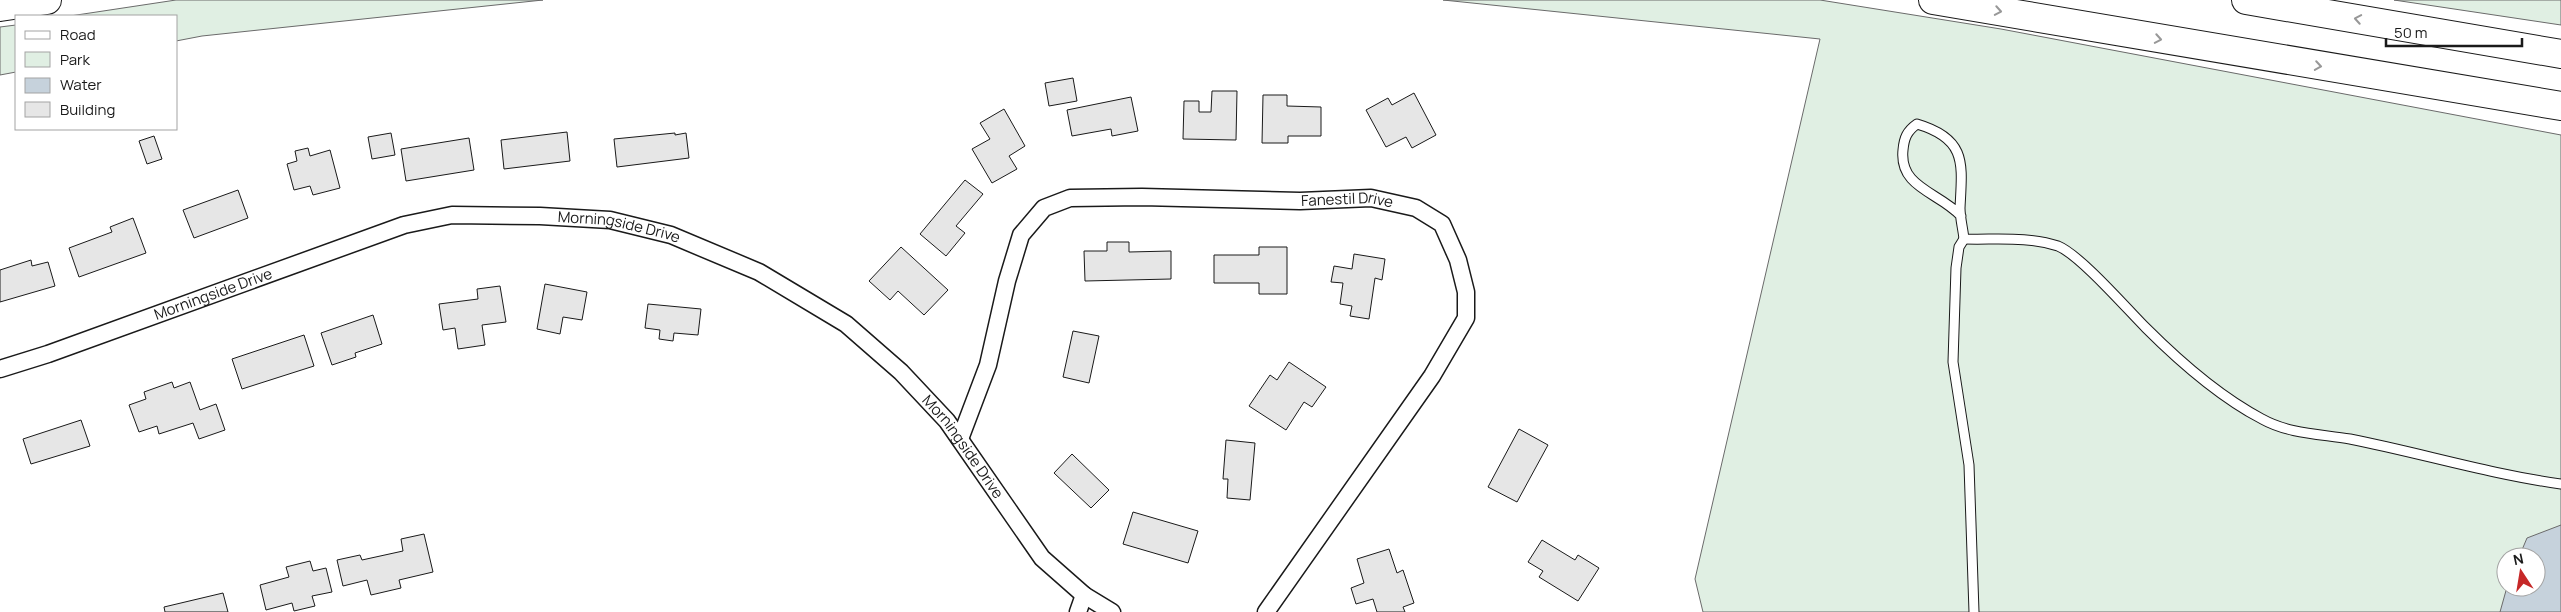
<svg xmlns="http://www.w3.org/2000/svg" width="2561" height="612" viewBox="0 0 2561 612" font-family="Manrope,sans-serif">
	<style>
		.green { fill: #e0efe3; stroke: #6a6a6a; fill-rule: evenodd }
		.water { fill: #c6d2dc; stroke: #6a6a6a }
		.building { fill: #e6e6e6; stroke: #1a1a1a }
		.lines { fill: none; stroke-linecap: round; stroke-linejoin: round }
		.lane-casing { stroke: #1a1a1a; stroke-width: 11 }
		.street-casing { stroke: #1a1a1a; stroke-width: 19 }
		.highway-casing { stroke: #1a1a1a; stroke-width: 30 }
		.lane { stroke: #fff; stroke-width: 9 }
		.street { stroke: #fff; stroke-width: 16 }
		.highway { stroke: #fff; stroke-width: 28 }
		.oneway { stroke: #989898 }
		.labels { text-anchor: middle; stroke-width: 4; stroke-linejoin: round; paint-order: stroke }
		.street-label { font-size: 15px; fill: #1a1a1a; stroke: #fff }
	</style>
	<rect width="100%" height="100%" fill="#fff"/>
	<g class="green">
		<path d="M176,0h367l-341,36 -26,5v-25h-106z"/>
		<path d="M1443,0h377l181,29 560,106v477h-858l-8,-33 125,-540zM2506,557h30v30h-30z"/>
		<path d="M2394,0h167v25z"/>
		<path d="M16,25v47l-16,3v-48z"/>
	</g>
	<path class="water" d="M2561,525v87h-61l7,-25h29v-30h-17l8,-19z"/>
	<g class="building">
		<path d="M1073,78l4,23 -28,5 -4,-23z"/>
		<path d="M1212,91h25l-1,49 -53,-1 1,-38h15v11h12z"/>
		<path d="M1414,93l22,42 -24,13 -6,-11 -20,10 -20,-37 22,-12 4,7z"/>
		<path d="M1263,95h24v11l34,1v29h-33v7h-26z"/>
		<path d="M1131,97l7,34 -26,5 -1,-7 -39,7 -5,-26z"/>
		<path d="M1004,109l21,37 -16,10 8,13 -25,14 -20,-34 18,-10 -10,-16z"/>
		<path d="M567,132l3,29 -66,8 -3,-29z"/>
		<path d="M391,133l4,22 -23,4 -4,-22z"/>
		<path d="M675,133v2l11,-2 3,25 -72,9 -3,-28z"/>
		<path d="M154,136l8,23 -15,5 -8,-23z"/>
		<path d="M469,138l5,32 -68,11 -5,-32z"/>
		<path d="M308,148l2,8 20,-6 10,38 -27,7 -3,-9 -16,4 -7,-26 10,-3 -2,-10z"/>
		<path d="M965,180l18,14 -27,32 9,7 -19,23 -26,-22z"/>
		<path d="M238,190l10,28 -54,20 -11,-28z"/>
		<path d="M133,218l13,35 -67,24 -10,-29 43,-16 -2,-5z"/>
		<path d="M1107,242h22v10l42,-1v28l-86,2 -1,-30h23z"/>
		<path d="M901,247l47,43 -24,25 -26,-24 -8,9 -21,-19z"/>
		<path d="M1259,247h28v47h-28v-11h-45v-28h45z"/>
		<path d="M1354,254l31,5 -3,21 -7,-2 -6,41 -19,-3 2,-10 -12,-2 3,-21 -12,-1 3,-16 18,3z"/>
		<path d="M31,260l1,6 16,-4 7,24 -55,16v-32z"/>
		<path d="M545,284l42,8 -5,28 -19,-3 -3,17 -23,-5z"/>
		<path d="M500,286l6,36 -24,3 3,20 -27,4 -3,-21 -12,2 -4,-26 39,-5 -1,-10z"/>
		<path d="M648,304l53,5 -3,26 -24,-2 -1,8 -14,-2 1,-9 -15,-2z"/>
		<path d="M373,315l9,29 -27,9 1,4 -24,8 -11,-32z"/>
		<path d="M1073,331l26,5 -10,47 -26,-6z"/>
		<path d="M304,335l10,31 -72,23 -10,-30z"/>
		<path d="M1289,362l37,25 -14,20 -8,-5 -18,28 -37,-24 21,-31 7,5z"/>
		<path d="M172,382l2,6 16,-6 10,28 16,-6 9,26 -26,9 -6,-16 -34,11 -2,-8 -18,6 -10,-27 17,-6 -2,-7z"/>
		<path d="M81,420l9,26 -59,18 -8,-25z"/>
		<path d="M1519,429l29,16 -31,57 -29,-15z"/>
		<path d="M1226,440l29,3 -5,57 -23,-2 1,-19h-5z"/>
		<path d="M1072,454l37,36 -18,18 -37,-35z"/>
		<path d="M1133,512l65,19 -10,32 -65,-19z"/>
		<path d="M424,534l9,38 -34,8 2,8 -30,7 -4,-15 -24,6 -6,-26 23,-5 2,5 41,-9 -2,-12z"/>
		<path d="M1542,540l33,20 3,-5 21,13 -21,33 -39,-24 4,-6 -15,-9z"/>
		<path d="M1389,549l8,24 6,-3 11,33 -11,4 2,5h-28l-4,-13 -17,5 -5,-16 13,-5 -7,-24z"/>
		<path d="M310,561l3,10 13,-3 6,24 -20,4 3,10 -21,5 -2,-8 -26,7 -6,-25 29,-8 -3,-10z"/>
		<path d="M223,593l5,19h-63l-1,-5z"/>
	</g>
	<g class="lines">
		<defs>
			<g id="lane">
				<path d="M1961,216c-22,-24 -62,-28 -58,-66 1,-12 4,-19 14,-26 51,15 45,41 43,84 0,10 3,21 4,31 31,1 64,-3 94,7 22,9 69,63 88,82 32,32 76,70 116,91 27,15 58,15 88,20 71,14 139,35 211,45"/>
				<path d="M1964,239l-5,8 -3,21 -3,94 16,103 5,147"/>
			</g>
			<g id="street">
				<path id="s1" d="M0,369l48,-15 356,-129 48,-10 88,1 70,4 61,15 88,37 87,52 55,48 46,49 95,137 42,37 28,17"/>
				<path id="s2" d="M960,439l28,-74 19,-84 14,-46 23,-27 26,-10 72,-1 158,4 71,-3 45,10 26,16 16,36 8,32v26l-34,58 -166,236"/>
				<path d="M1078,612l6,-17"/>
			</g>
			<g id="highway">
				<path d="M1933,0l628,106"/>
				<path d="M2246,0l315,54"/>
				<path d="M0,7l47,-7"/>
			</g>
		</defs>
		<use href="#lane" class="lane-casing"/>
		<use href="#street" class="street-casing"/>
		<use href="#highway" class="highway-casing"/>
		<use href="#lane" class="lane"/>
		<use href="#street" class="street"/>
		<use href="#highway" class="highway"/>
	</g>
	<defs><path id="oneway-chevron" d="M-2-3.5L2.5 0L-2 3.5" fill="none" stroke-width="1.6" stroke-linecap="round" stroke-linejoin="round" transform="scale(1.25)"/></defs>
	<g class="oneway">
		<use href="#oneway-chevron" transform="translate(1998 11) rotate(10)"/>
		<use href="#oneway-chevron" transform="translate(2358 19) rotate(-170)"/>
		<use href="#oneway-chevron" transform="translate(2158 39) rotate(10)"/>
		<use href="#oneway-chevron" transform="translate(2318 66) rotate(9)"/>
	</g>
	<g class="labels">
		<g class="street-label">
			<text dy="5" stroke="none"><textPath href="#s2" startOffset="554">Fanestil Drive</textPath></text>
			<text dy="5" stroke="none"><textPath href="#s1" startOffset="646">Morningside Drive</textPath></text>
			<text dy="5" stroke="none"><textPath href="#s1" startOffset="226">Morningside Drive</textPath></text>
			<text dy="5" stroke="none"><textPath href="#s1" startOffset="1066">Morningside Drive</textPath></text>
		</g>
	</g>
	<rect x="15" y="15" width="162" height="115" fill="#ffffff" stroke="#a3a3a3"/>
	<rect x="25" y="31" width="25" height="8" fill="#ffffff" stroke="#a3a3a3"/>
	<text x="60" y="40" font-size="15" fill="#1a1a1a">Road</text>
	<rect x="25" y="52" width="25" height="15" fill="#e0efe3" stroke="#a3a3a3"/>
	<text x="60" y="65" font-size="15" fill="#1a1a1a">Park</text>
	<rect x="25" y="78" width="25" height="15" fill="#c6d2dc" stroke="#a3a3a3"/>
	<text x="60" y="90" font-size="15" fill="#1a1a1a">Water</text>
	<rect x="25" y="102" width="25" height="15" fill="#e6e6e6" stroke="#a3a3a3"/>
	<text x="60" y="115" font-size="15" fill="#1a1a1a">Building</text>
	<g transform="translate(2521 572) rotate(348)"><circle r="24" fill="#ffffff" stroke="#a3a3a3"/>
	<path d="M0-4L9 19L0 12L-9 19Z" fill="#c62828"/>
	<text y="-8" font-size="14" font-weight="bold" text-anchor="middle" fill="#1a1a1a">N</text>
	</g>
	<path d="M2386 38v8h136v-8" fill="none" stroke="#1a1a1a" stroke-width="2.5"/>
	<text x="2394" y="38" font-size="15" fill="#1a1a1a" stroke="#ffffff" stroke-width="4" paint-order="stroke">50 m</text>
</svg>
